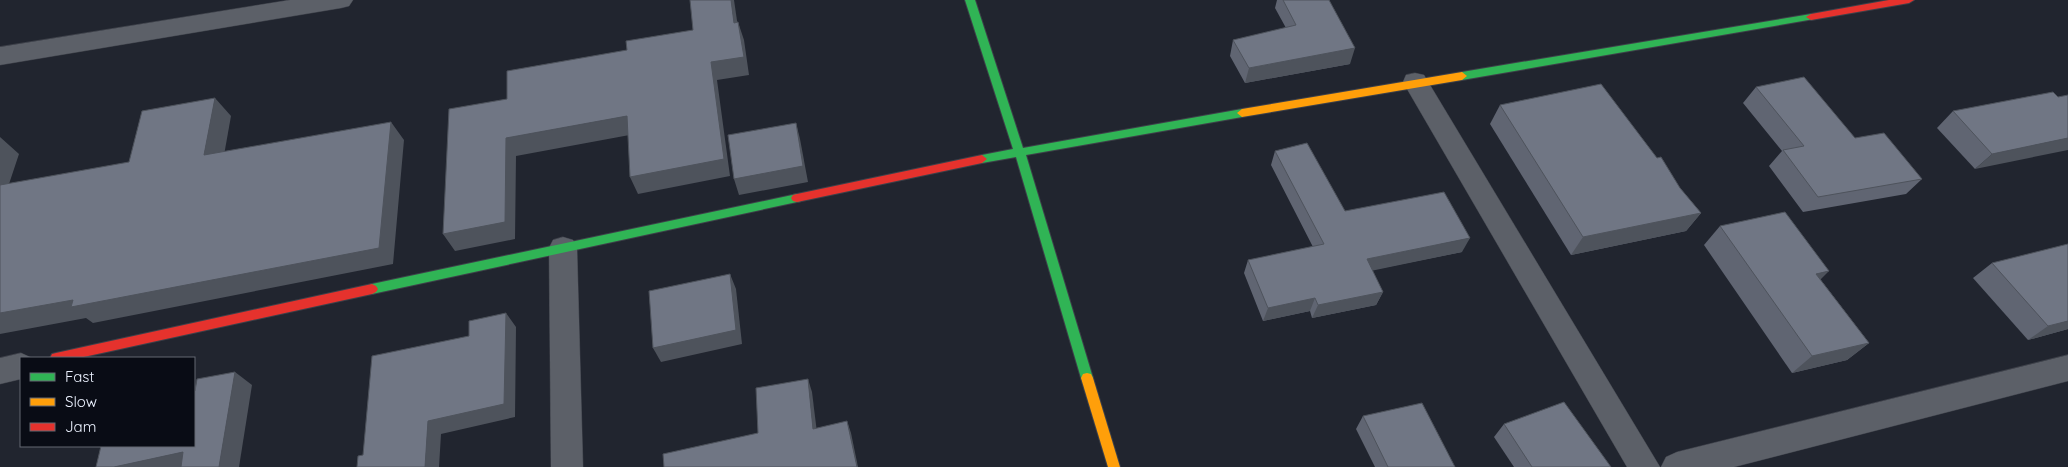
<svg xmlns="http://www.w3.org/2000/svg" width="2068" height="467" viewBox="0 0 2068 467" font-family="Quicksand,sans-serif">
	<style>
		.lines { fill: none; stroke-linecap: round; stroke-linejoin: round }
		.street-casing { stroke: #3d4049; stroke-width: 1 }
		.fast-casing { stroke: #3d4049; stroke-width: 2 }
		.slow-casing { stroke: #3d4049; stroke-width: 2 }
		.jam-casing { stroke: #3d4049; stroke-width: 2 }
		.street { fill: #5c6068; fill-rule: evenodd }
		.fast { fill: #30b455; fill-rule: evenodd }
		.slow { fill: #ff9f0a; fill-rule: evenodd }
		.jam { fill: #e5322d; fill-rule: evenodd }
		.wall { fill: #606572 }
		.shaded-wall { fill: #4e535c }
		.building { fill: #707684; stroke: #4e535c }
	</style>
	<rect width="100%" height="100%" fill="#21252f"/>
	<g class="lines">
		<defs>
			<g id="street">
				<path d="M290,0h63l-4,6 -8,2 -341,57v-18z"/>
				<path d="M1415,73l9,2 236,392h-33l-224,-385 3,-7z"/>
				<path d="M563,237l10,3 4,8 6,219h-32l-2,-219 4,-8z"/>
				<path d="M21,353l11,5h-11v21l-21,5v-26z"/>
				<path d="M2068,355v26l-334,86h-73l5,-10 11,-5z"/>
			</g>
			<g id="fast">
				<path d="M965,0h10l48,148 219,-39 5,4 -5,4 -216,38 67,223 -2,4 -4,1 -4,-1 -2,-4 -65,-221 -34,6 -5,-4 5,-4 31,-6z"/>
				<path d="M1811,14l5,3 -2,2 -352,61 -5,-4 5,-4z"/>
				<path d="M797,194l4,1 2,3 -2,3 -4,1 -425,92 -4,-2 -2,-3 2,-3 4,-2z"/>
			</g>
			<g id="slow">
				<path d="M1462,72l5,4 -5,4 -220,37 -5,-4 5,-4z"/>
				<path d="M1087,373l4,1 2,4 27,89h-12l-27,-89 2,-4z"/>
			</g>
			<g id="jam">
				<path d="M1889,0h25l-5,3 -98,17 -5,-3 5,-3z"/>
				<path d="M982,155l5,4 -5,4 -185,39 -4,-1 -2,-3 2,-3 4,-1z"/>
				<path d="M372,284l4,2 2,3 -2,3 -4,2 -293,64h-29l2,-4 4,-1z"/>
			</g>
		</defs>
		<use href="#street" class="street-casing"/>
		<use href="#fast" class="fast-casing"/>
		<use href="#slow" class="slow-casing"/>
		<use href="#jam" class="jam-casing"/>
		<use href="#street" class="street"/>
		<use href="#fast" class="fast"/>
		<use href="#slow" class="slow"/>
		<use href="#jam" class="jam"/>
	</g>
	<g class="wall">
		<path d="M1277,0h52l21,64 -105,19 -15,-27 3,-16 53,-12 -11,-20z"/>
		<path d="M1756,87l99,51 67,41 -16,15 -103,18 -34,-46 13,-15 -39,-48z"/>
		<path d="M2058,97l-83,72 -38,-41 16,-17z"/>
		<path d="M1500,105l180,83 21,25 -15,18 -115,24 -81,-131z"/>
		<path d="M1275,151l70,60 117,41 -90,18 11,22 -7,13 -64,13 -2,-7 -47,10 -19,-48 4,-13 65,-13 -42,-82z"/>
		<path d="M1720,226l100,53 49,64 -22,17 -55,13 -88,-128z"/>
		<path d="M1992,263l76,66 -40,11 -55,-62z"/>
		<path d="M1363,416l92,51h-80l-19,-38z"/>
		<path d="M1504,424l107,43h-97l-20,-30z"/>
	</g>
	<g class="shaded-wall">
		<path d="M731,0h3l6,41 -6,-18z"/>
		<path d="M738,22l6,18 5,35 -32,5 13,96 -92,18 -8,-17 81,-115z"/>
		<path d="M1355,48l-5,16 -105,19 4,-15z"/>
		<path d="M215,98l16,18 -10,56 -17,-17z"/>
		<path d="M627,116l8,18 -119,22 -1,83 -60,12 -12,-17 63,-96z"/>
		<path d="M391,122l13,18 -11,124 -300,59 -7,-5 -86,16v-21z"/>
		<path d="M796,123l4,16 8,43 -69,13 -5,-16z"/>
		<path d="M0,137l19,17 -17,51 -2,-1z"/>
		<path d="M2068,138v12l-93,19 17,-15z"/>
		<path d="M1701,213l-15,18 -115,24 12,-18z"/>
		<path d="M1470,238l-8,14 -101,21 6,-14z"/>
		<path d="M1829,271l-19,19 6,-16z"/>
		<path d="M730,274l6,15 6,55 -81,18 -8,-14z"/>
		<path d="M1383,292l-7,13 -64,13 6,-13z"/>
		<path d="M1315,298l-5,13 -47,10 5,-13z"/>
		<path d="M506,313l10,14 -1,90 -74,17 -2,33h-14l3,-46z"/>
		<path d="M2068,321v8l-40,11 20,-14z"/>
		<path d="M1869,343l-22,17 -55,13 20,-17z"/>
		<path d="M235,372l17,13 -13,82h-20z"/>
		<path d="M808,379l4,13 6,49 -5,-12z"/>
		<path d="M847,421l4,12 7,34h-1z"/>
		<path d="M183,452l8,15h-77z"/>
	</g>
	<g class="building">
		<path d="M690,0h41l3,23 4,-1 6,35 -33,5 13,97 -94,18 -3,-61 -121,22 -1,84 -62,12 6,-125 58,-10v-28l120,-21 -1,-9 67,-11z"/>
		<path d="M1283,0h46l26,48 -106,20 -16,-28 63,-15z"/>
		<path d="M1804,77l51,61 29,-5 38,46 -104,18 -35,-47 21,-4 -48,-59z"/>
		<path d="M1601,84l56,74 4,-1 19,31 21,25 -118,24 -83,-132z"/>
		<path d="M2053,92l5,5 10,-2v43l-76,16 -39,-43z"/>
		<path d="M215,98l-11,57 187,-33 -12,126 -308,59 2,-7 -73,13v-128l129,-23 13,-51z"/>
		<path d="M796,123l7,43 -69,13 -6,-44z"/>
		<path d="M1307,143l38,68 99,-19 26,46 -103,21 16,33 -65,13 -3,-7 -47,10 -20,-48 76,-16 -49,-93z"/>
		<path d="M1785,212l44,59 -13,3 53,69 -57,13 -92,-130z"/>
		<path d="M2068,244v77l-20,5 -56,-63z"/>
		<path d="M730,274l6,56 -83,18 -4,-57z"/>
		<path d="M506,313l-2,91 -76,17 -3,46h-68l1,-11 5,-1 9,-99 97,-20v-15z"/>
		<path d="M235,372l-16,95h-38l2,-15 -69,15h-18l5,-21h93v-55h1l2,-12z"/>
		<path d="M808,379l5,50 34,-8 10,46h-193l-1,-13 95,-21 -2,-45z"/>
		<path d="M1564,402l47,65h-79l-28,-43z"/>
		<path d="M1422,403l33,64h-67l-25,-51z"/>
	</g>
	<rect x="20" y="357" width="175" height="90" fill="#090c15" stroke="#646873"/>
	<rect x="30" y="373" width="25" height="8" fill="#30b455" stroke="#646873"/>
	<text x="65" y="382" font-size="15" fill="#ecf2ff">Fast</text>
	<rect x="30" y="398" width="25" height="8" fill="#ff9f0a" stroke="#646873"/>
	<text x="65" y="407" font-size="15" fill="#ecf2ff">Slow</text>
	<rect x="30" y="423" width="25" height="8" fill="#e5322d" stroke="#646873"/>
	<text x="65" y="432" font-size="15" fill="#ecf2ff">Jam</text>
</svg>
